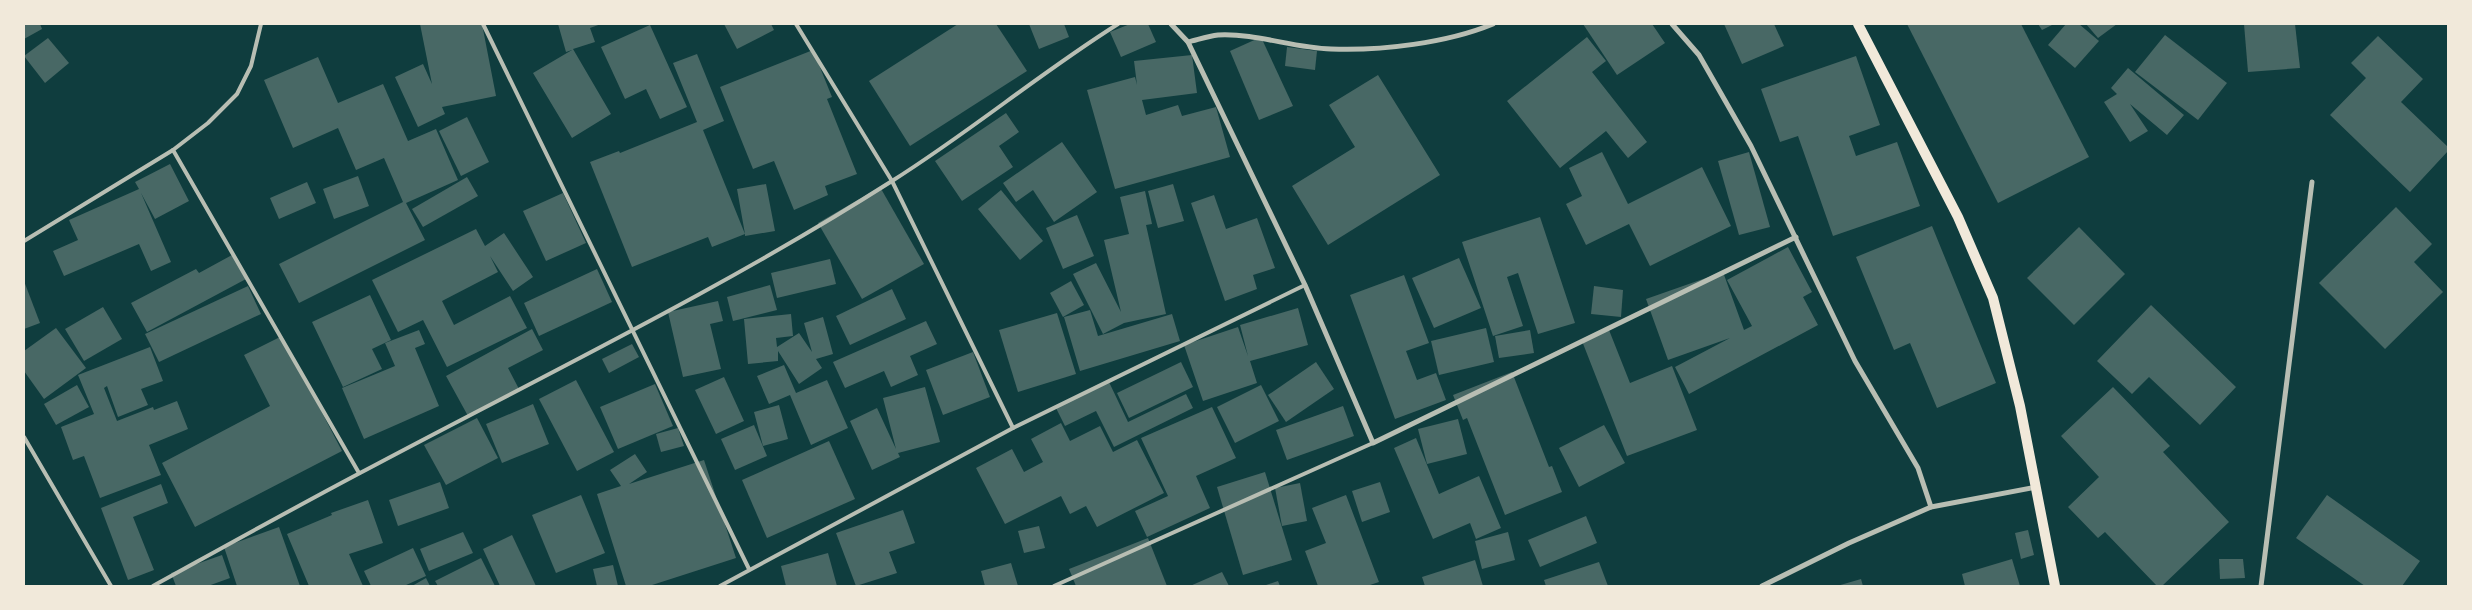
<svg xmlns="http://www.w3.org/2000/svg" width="2472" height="610" viewBox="0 0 2472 610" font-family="Barlow,sans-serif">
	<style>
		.building { fill: #486865 }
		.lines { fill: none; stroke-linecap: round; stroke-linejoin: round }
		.service { stroke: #b8beb3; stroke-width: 4 }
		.minor { stroke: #b8beb3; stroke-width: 5 }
		.secondary { stroke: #f1e9da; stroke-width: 10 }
	</style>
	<rect width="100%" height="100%" fill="#0f3d3e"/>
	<g class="building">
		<path d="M24,24h16l2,5 -18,10z"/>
		<path d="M420,24h62l14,72 -54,11 3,7 -27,13 -23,-50 28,-13 9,20z"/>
		<path d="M558,24h43l-11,4 5,14 -22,7 38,65 -39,24 -39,-65 39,-23 -6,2z"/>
		<path d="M724,24h47l3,6 -37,19z"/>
		<path d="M958,24h38l31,47 -117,75 -41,-65z"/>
		<path d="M1029,24h35l5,13 -30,12z"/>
		<path d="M1130,24h18l8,18 -35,15 -11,-25z"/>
		<path d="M1583,24h69l13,19 -48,32z"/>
		<path d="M1724,24h50l10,22 -42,18z"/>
		<path d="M1907,24h114l68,133 -91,46z"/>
		<path d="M2038,24h16l-12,6z"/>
		<path d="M2066,24h13l20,17 -24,27 -27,-23z"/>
		<path d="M2086,24h31l-19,14z"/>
		<path d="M2244,24h51l5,44 -52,4z"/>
		<path d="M650,25l37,82 -27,12 -14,-30 -21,10 -24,-52z"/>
		<path d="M2165,35l62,48 -29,37 -63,-48z"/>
		<path d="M2378,36l45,43 -22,23 47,45v4l-38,41 -80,-77 36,-37 -15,-15z"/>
		<path d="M1261,37l32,69 -34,14 -29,-69z"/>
		<path d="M1587,37l19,24 -14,11 55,70 -19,16 -22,-27 -46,37 -53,-67z"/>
		<path d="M48,38l21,25 -24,20 -21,-27z"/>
		<path d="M1287,47l30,4 -2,19 -30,-4z"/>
		<path d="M813,50l19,47 -5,2 30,75 -32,12 3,9 -34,15 -20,-49 -21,8 -33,-82z"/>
		<path d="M697,54l27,67 -21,9 42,104 -8,-45 29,-5 9,47 -30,5v-2l-33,13 -4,-10 -76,30 -42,-105 29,-11 1,2 77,-31 -24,-59z"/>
		<path d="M1192,55l5,38 -55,7 4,15 32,-10 4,11 34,-9 14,50 -115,32 -28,-99 48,-13 2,8 -3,-24z"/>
		<path d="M1856,56l24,69 -31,11 7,20 41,-14 23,64 -87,30 -35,-100 -18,6 -19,-53z"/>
		<path d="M318,57l20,46 45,-19 25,57 28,-12 22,51 -52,23 19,37 -126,63 -20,-39 124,-62 -19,-44 -28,12 -18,-42 -45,20 -29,-68z"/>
		<path d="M2128,68l56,47 -17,20 -37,-31 18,27 -18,11 -26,-40 13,-8 -6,-6z"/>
		<path d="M1378,75l62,100 -112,70 -36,-59 63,-39 -26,-42z"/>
		<path d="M1006,113l13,19 -20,14 14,21 -51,34 -27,-40z"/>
		<path d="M467,117l22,45 -28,14 -22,-45z"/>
		<path d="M1062,142l35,50 -43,30 -21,-32 -17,12 -13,-19z"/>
		<path d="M1602,152l26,52 74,-37 29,59 -81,40 -21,-42 -43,21 -20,-41 16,-8 -13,-28z"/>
		<path d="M1749,152l21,75 -31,8 -21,-74z"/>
		<path d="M170,164l19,37 -34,18 -14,-26 30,69 -20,9 -12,-27 -75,32 -11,-25 25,-11 -9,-20 70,-31 -4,-7z"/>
		<path d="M358,176l11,30 -35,13 -11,-30z"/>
		<path d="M467,177l11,19 -55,31 -11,-18z"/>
		<path d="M307,182l9,21 -37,16 -9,-21z"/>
		<path d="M1173,184l11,37 -26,7 -10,-37z"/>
		<path d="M880,187l44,77 -62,35 -44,-76z"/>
		<path d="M1001,190l42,51 -23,19 -42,-51z"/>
		<path d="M1145,191l7,33 -6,1 20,89 -42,9 -21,11 -30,-60 23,-11 25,49 -17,-72 25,-6 -9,-37z"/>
		<path d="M563,193l23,50 -40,18 -23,-50z"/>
		<path d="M1214,195l12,34 31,-11 18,50 -22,7 4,14 -32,12 -34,-98z"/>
		<path d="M2396,207l36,37 -18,18 29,30 -58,57 -66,-66z"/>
		<path d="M1077,215l17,41 -31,13 -17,-41z"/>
		<path d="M1540,217l35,106 -37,11 -20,-61 -11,4 16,49 -30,10 -31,-94z"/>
		<path d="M1932,226l64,157 -59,25 -27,-65 -16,7 -38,-93z"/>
		<path d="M2079,227l46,47 -51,51 -47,-47z"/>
		<path d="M476,229l9,17 19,-13 29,44 -20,14 -23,-35 8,16 -56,29 12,24 56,-29 17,32 -80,39 -24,-47 -25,12 -26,-52z"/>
		<path d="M1788,247l24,45 -9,5 15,28 -129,69 -14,-27 55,-29 -62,22 -22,-61 77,-27 21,58 8,-4 -25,-46z"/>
		<path d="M232,255l14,24 -99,53 -16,-29 65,-34 3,4z"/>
		<path d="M1459,258l22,50 -47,20 -22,-50z"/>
		<path d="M830,259l6,25 -59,14 -6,-25z"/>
		<path d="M597,269l15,33 -73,34 -15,-33z"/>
		<path d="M1404,275l25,68 -23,8 11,29 19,-7 10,27 -51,19 -45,-124z"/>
		<path d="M24,281l16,42 -16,6z"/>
		<path d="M1071,281l13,24 -21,12 -13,-24z"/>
		<path d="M770,285l7,25 -44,11 -6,-24z"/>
		<path d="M248,286l13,28 -102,48 -14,-28z"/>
		<path d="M1594,286l29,4 -2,27 -30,-3z"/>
		<path d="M892,289l14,30 -56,26 -14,-29z"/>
		<path d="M370,295l21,45 -19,9 10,20 -39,18 -31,-65z"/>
		<path d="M718,301l5,20 -13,3 11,45 -38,8 -15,-65z"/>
		<path d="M2151,305l85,82 -36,38 -51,-48 -17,17 -35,-33z"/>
		<path d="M103,307l19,32 -38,22 -19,-32z"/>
		<path d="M1298,308l10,37 -58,16 7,22 -54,18 -19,-56 54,-18 10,29 -8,-31z"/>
		<path d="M1090,310l8,26 74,-22 8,27 -100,30 -16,-54z"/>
		<path d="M1057,313l19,61 -58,18 -19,-62z"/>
		<path d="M791,314l2,22 -17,2 1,9 22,-14 13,19 -8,-29 19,-6 10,37 -17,5 6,9 -23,16 -21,-33v10l-30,3 -4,-45z"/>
		<path d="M926,321l11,23 -27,12 8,19 -27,12 -7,-16 -39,17 -12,-26z"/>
		<path d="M56,328l30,40 -42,31 -20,-28v-20z"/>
		<path d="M1486,328l8,34 -55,13 -8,-34z"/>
		<path d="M532,329l11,21 -35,18 11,21 -51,27 -22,-40z"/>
		<path d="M419,330l6,14 -10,4 24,58 -75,33 -22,-51 53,-22 -10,-23z"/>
		<path d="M1530,330l4,23 -35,5 -4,-22z"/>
		<path d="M1609,330l21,53 42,-17 25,64 -70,26 -45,-115z"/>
		<path d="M282,336l60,115 -147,76 -33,-64 108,-57 -26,-51z"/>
		<path d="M632,344l7,13 -30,16 -7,-14z"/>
		<path d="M150,347l13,34 -22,8 7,16 -30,12 -11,-31 -3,2 13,33 36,-14 1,3 23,-9 11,28 -39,16 12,30 -61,23 -16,-42 -11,4 -12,-33 33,-13 -16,-39z"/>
		<path d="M973,352l17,45 -47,18 -17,-45z"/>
		<path d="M1181,362l12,25 -64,31 -12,-25z"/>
		<path d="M1316,362l18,27 -48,33 -18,-27z"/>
		<path d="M784,365l12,28 31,-13 21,48 -37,17 -21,-50 -21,9 -12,-28z"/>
		<path d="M1512,372l37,95 3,-1 10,26 -57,23 -38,-97 -4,2 -10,-25z"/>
		<path d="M724,377l20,44 -28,13 -21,-44z"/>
		<path d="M576,380l38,72 -37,19 -38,-72z"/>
		<path d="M1109,382l19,40 58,-28 7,14 -79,39 -18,-36 -31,15 -9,-18z"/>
		<path d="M655,384l18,42 -55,23 -18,-42z"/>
		<path d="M77,385l12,22 -33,18 -12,-21z"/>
		<path d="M1261,385l18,36 -44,22 -18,-36z"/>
		<path d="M925,387l15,55 -42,11 2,4 -28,13 -22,-49 27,-13 19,41 -13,-51z"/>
		<path d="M2113,387l57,59 -7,6 66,70 -67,64h-5l-52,-54 -7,6 -30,-31 31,-30 -38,-41z"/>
		<path d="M533,404l16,40 -47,19 -16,-39z"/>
		<path d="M779,405l9,34 -25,7 -9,-34z"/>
		<path d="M1343,406l11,30 -67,24 -11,-30z"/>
		<path d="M1212,407l24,51 -40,18 14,32 -63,29 -12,-26 33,-15 -27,-58z"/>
		<path d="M477,418l21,40 -52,27 -22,-40z"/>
		<path d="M1458,419l9,35 -40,10 -9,-35z"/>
		<path d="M1061,423l9,18 30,-15 13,26 24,-12 27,53 -67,34 -11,-21 -16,8 -9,-18 -56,28 -29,-56 36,-19 12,23 19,-10 -12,-23z"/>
		<path d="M754,425l13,31 -32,14 -14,-31z"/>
		<path d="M1604,425l21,38 -46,24 -20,-39z"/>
		<path d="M678,428l6,18 -23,6 -5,-18z"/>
		<path d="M1416,438l23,56 40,-18 22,52 -25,11 -6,-16 -37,16 -39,-91z"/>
		<path d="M829,441l26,58 -88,39 -25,-58z"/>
		<path d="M635,454l12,18 -18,12 75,-24 32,98 -87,28h-23l-29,-92 24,-8 -11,-16z"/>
		<path d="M1265,472l27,88 -49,15 -26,-88z"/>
		<path d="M440,482l9,26 -51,18 -9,-26z"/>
		<path d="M1380,482l10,30 -28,10 -10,-31z"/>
		<path d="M1300,483l7,38 -25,5 -7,-38z"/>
		<path d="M161,484l7,19 -35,14 21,53 -26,10 -27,-72z"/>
		<path d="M581,495l24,58 -49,20 -24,-58z"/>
		<path d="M1346,495l33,87 -12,4h-49l-13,-35 21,-8 -14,-35z"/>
		<path d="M2327,495l93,66 -18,25h-37l-69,-48z"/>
		<path d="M368,500l15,43 -34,11 14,32h-54l-22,-52 45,-19 -1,-2z"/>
		<path d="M903,510l12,33 -26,9 8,21 -41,13 -20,-53z"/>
		<path d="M1586,516l11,27 -57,24 -12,-27z"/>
		<path d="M1039,526l6,22 -21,5 -6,-22z"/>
		<path d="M279,527l21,59h-63l-13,-39z"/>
		<path d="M2028,530l6,25 -13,4 -6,-26z"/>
		<path d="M463,532l10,21 -44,18 -9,-22z"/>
		<path d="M1508,532l7,28 -33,9 -7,-28z"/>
		<path d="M512,535l24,51h-36l-17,-37z"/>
		<path d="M1148,538l19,48h-91l-7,-17z"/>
		<path d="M413,548l13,28 -22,10h-33l-7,-15z"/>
		<path d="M828,553l9,33h-51l-5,-20z"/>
		<path d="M222,555l8,23 -22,8h-32l-5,-13z"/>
		<path d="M481,558l14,28h-57l-3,-5z"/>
		<path d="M2012,559l8,27h-55l-3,-12z"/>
		<path d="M2219,559h24l2,19 -25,1z"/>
		<path d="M1475,560l8,26h-58l-3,-9z"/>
		<path d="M1599,562l9,24h-62l-2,-6z"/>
		<path d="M1011,563l7,23h-33l-4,-15z"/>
		<path d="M613,565l5,21h-21l-4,-17z"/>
		<path d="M1222,572l7,14h-39z"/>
		<path d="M426,578l4,8h-18z"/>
		<path d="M1861,579l2,7h-26z"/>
		<path d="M1278,581l2,5h-17z"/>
	</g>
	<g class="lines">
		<g class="service">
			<path d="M483,24l266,545"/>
			<path d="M796,24l96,157 121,247"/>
			<path d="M173,150l186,323"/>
			<path d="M24,241l149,-91 35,-27 29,-29 14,-28 10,-42"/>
			<path d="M24,437l87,149"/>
			<path d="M153,586c69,-38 137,-76 207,-113 178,-95 361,-183 532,-292 78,-49 148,-108 226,-157"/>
			<path d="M720,586l293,-158 292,-143"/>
			<path d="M1054,586l319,-143"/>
		</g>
		<g class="minor">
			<path d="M1171,24l17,18 117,243 68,158 423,-206"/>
			<path d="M1672,24l27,31 52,91 104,215 63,107 13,39"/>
			<path d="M1188,42c9,-2 20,-6 30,-7 38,-2 75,13 113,14 50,2 116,-6 162,-25"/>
			<path d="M1762,586l87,-43 82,-36 106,-20"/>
			<path d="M2261,586l51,-404"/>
		</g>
		<path class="secondary" d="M1858,24l100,193 35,81 27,108 35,180"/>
	</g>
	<rect width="2472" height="610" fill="none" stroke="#f1e9da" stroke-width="50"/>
</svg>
